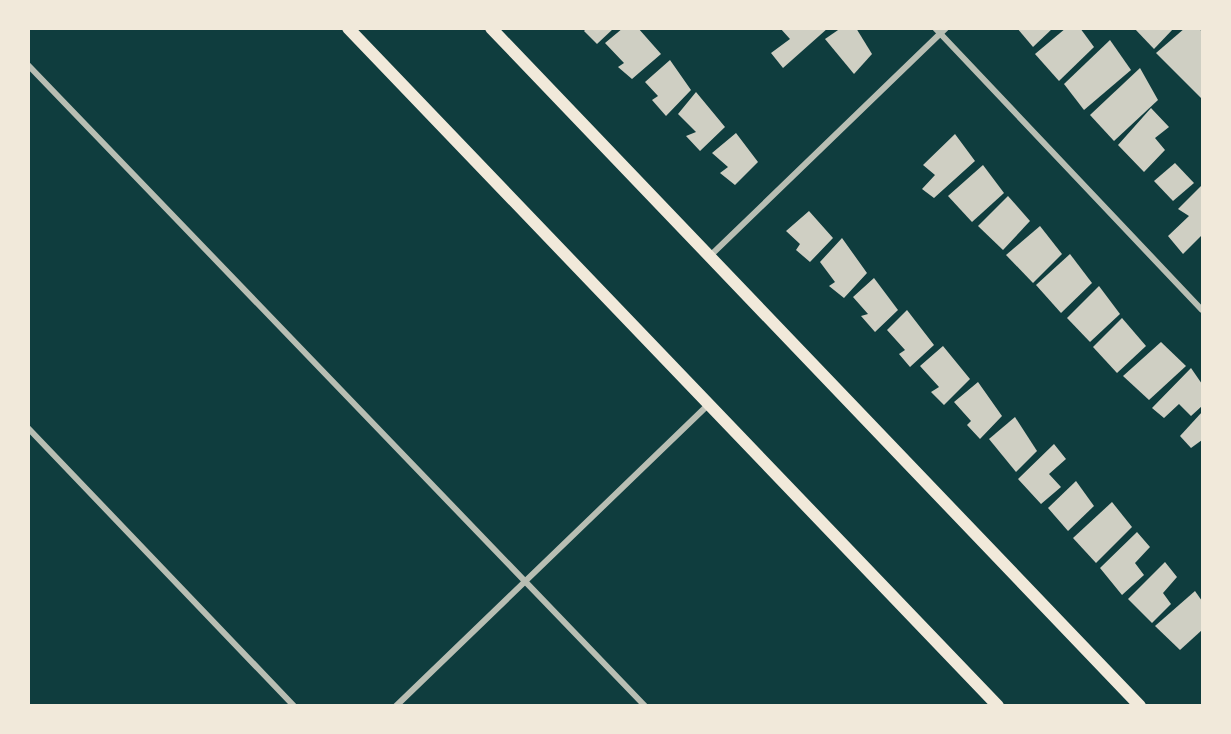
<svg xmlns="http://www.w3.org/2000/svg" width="1231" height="734" viewBox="0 0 1231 734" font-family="'Source Sans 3',sans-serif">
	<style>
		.building { fill: #cfcfc3 }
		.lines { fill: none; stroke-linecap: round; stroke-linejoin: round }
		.minor { stroke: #b8beb3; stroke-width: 6 }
		.secondary { stroke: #f1e9da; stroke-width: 12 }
	</style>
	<rect width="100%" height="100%" fill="#0f3d3e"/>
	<g class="building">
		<path d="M587,28h27l-17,16 -13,-13z"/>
		<path d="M623,28h15l23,26 -29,25 -14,-12 6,-4 -19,-20z"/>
		<path d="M780,28h48l-45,40 -12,-15 19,-14z"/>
		<path d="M841,28h15l16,26 -18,20 -29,-35z"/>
		<path d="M1017,28h36l-20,19z"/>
		<path d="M1066,28h14l14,19 -35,34 -24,-27z"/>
		<path d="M1134,28h40l-20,21z"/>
		<path d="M1185,28h14l3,4v67l-46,-46z"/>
		<path d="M1110,40l21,30 -47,40 -20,-26z"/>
		<path d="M670,60l21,30 -25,26 -14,-16 6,-4 -13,-14z"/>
		<path d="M1140,68l18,32 -44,41 -24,-26z"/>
		<path d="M696,92l29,35 -25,24 -14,-15 10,-4 -18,-18z"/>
		<path d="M1151,108l18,19 -14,11 10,12 -21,22 -26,-27z"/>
		<path d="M736,133l22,29 -23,23 -15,-12 8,-6 -16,-14z"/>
		<path d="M955,134l20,27 -41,37 -12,-9 13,-14 -12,-10z"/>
		<path d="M1175,163l19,20 -21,18 -19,-20z"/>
		<path d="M983,165l21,28 -32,29 -24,-26z"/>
		<path d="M1202,185v50l-19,19 -15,-18 21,-20 -11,-7z"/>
		<path d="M1008,196l22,25 -27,29 -25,-24z"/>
		<path d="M809,211l24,27 -23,24 -14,-12 4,-6 -14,-13z"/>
		<path d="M1040,226l22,28 -29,29 -27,-28z"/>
		<path d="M842,238l25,35 -23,25 -15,-12 6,-4 -15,-20z"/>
		<path d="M1070,254l22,29 -31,30 -25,-28z"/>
		<path d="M874,278l24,32 -23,22 -14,-16 7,-2 -15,-17z"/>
		<path d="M1099,286l21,28 -30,28 -23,-24z"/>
		<path d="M907,310l27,35 -24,22 -11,-13 6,-4 -18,-20z"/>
		<path d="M1122,318l24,28 -29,27 -24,-26z"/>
		<path d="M1161,342l25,24 -37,34 -26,-24z"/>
		<path d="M943,346l27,33 -26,26 -13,-13 8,-5 -19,-21z"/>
		<path d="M1191,368l11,16v22l-11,10 -12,-12 -15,14 -12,-10z"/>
		<path d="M978,382l24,34 -22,23 -13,-14 4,-4 -17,-19z"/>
		<path d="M1202,412v28l-11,8 -11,-12z"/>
		<path d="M1015,417l22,34 -21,21 -27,-33z"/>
		<path d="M1054,444l12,15 -17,15 12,13 -20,17 -23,-25z"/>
		<path d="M1076,481l18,25 -26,25 -20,-23z"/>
		<path d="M1112,502l20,25 -36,36 -23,-25z"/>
		<path d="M1137,532l13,15 -15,16 9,12 -22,20 -22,-27z"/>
		<path d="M1165,562l12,15 -14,16 8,11 -19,19 -24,-24z"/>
		<path d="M1195,591l7,10v29l-22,20 -25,-24z"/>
	</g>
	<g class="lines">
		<g class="minor">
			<path d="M935,28l267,282"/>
			<path d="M28,65l617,641"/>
			<path d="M710,256l236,-228"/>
			<path d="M28,428l266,278"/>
			<path d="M396,706l313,-302"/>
		</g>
		<g class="secondary">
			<path d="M348,28l650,678"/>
			<path d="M491,28l649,678"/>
		</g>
	</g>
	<rect width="1231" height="734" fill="none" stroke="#f1e9da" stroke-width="60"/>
</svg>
